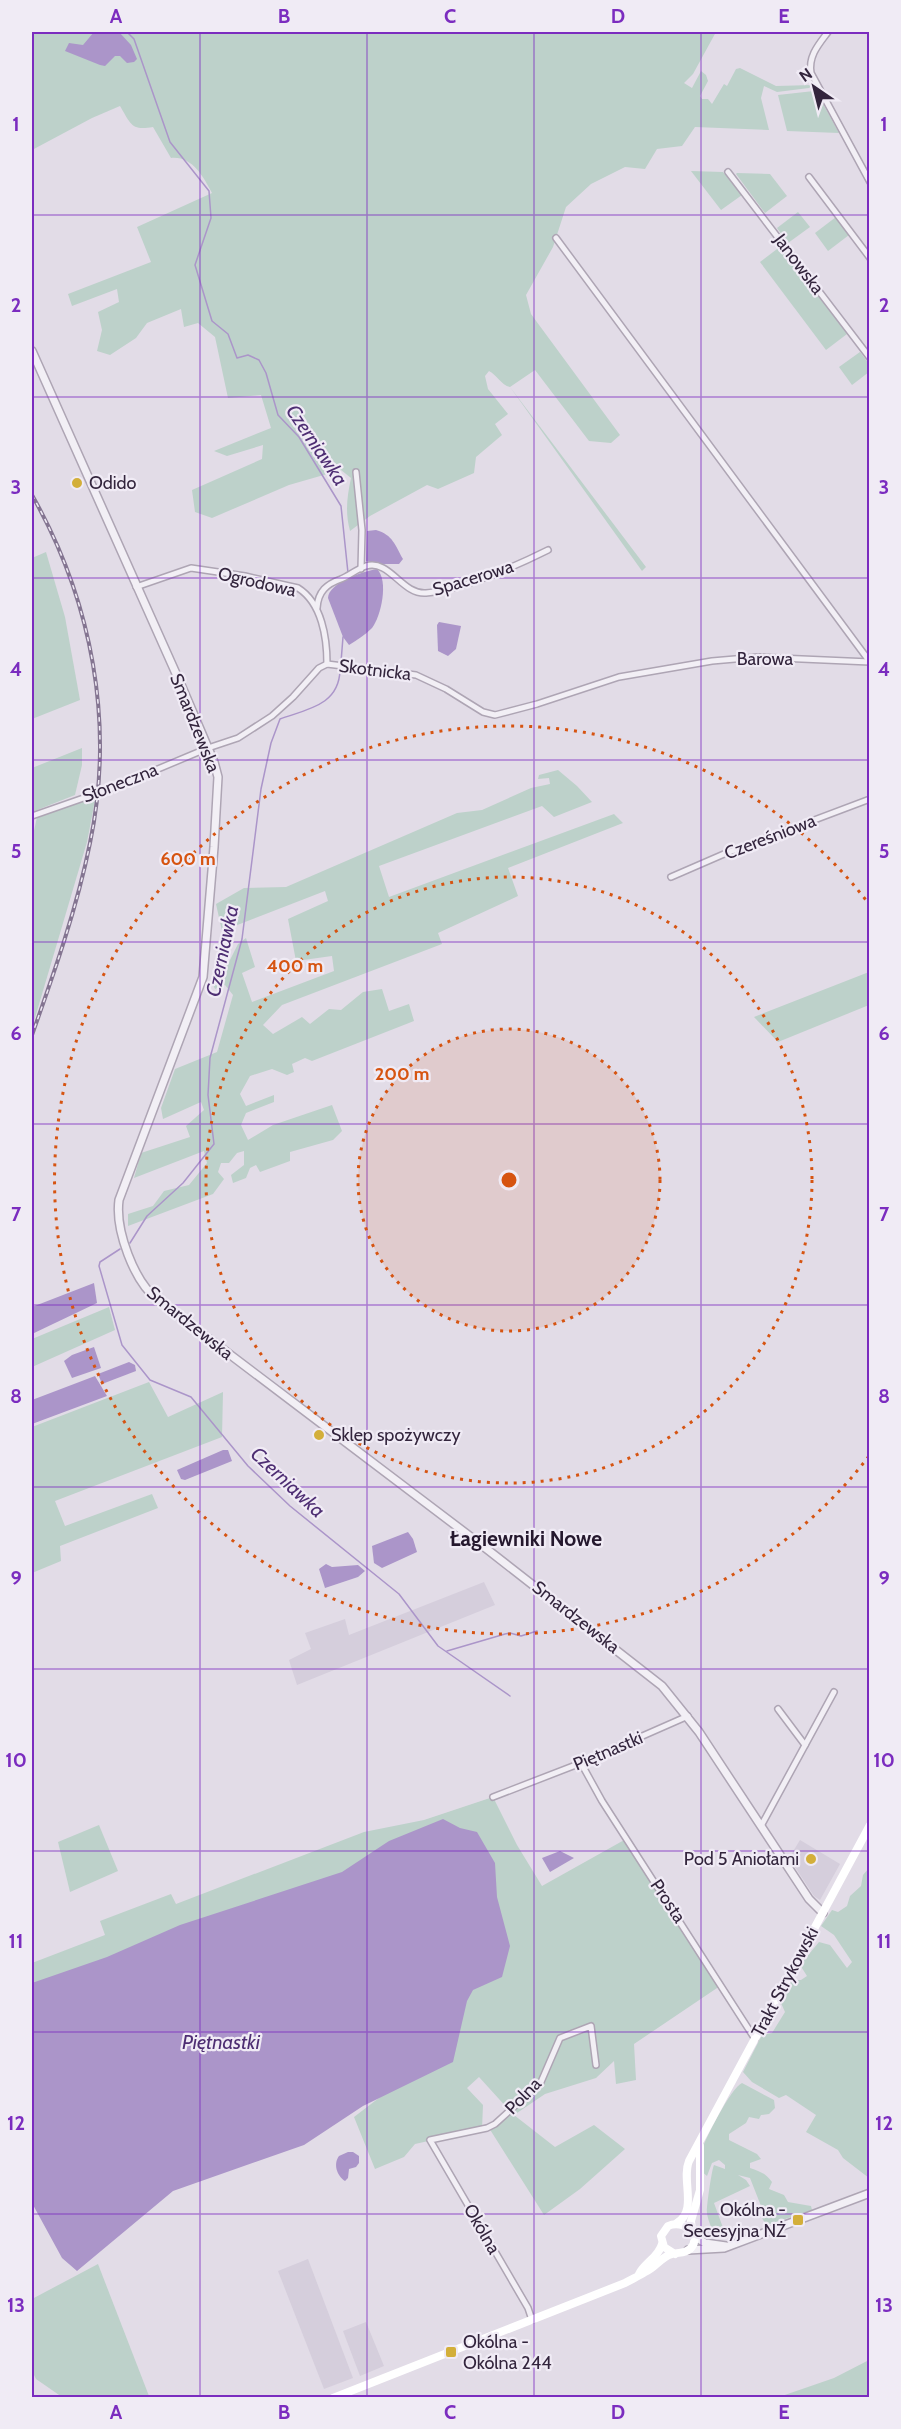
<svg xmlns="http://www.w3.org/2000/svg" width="901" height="2429" viewBox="0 0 901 2429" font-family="Cabin,sans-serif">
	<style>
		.built { fill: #d5cedc }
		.green { fill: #bdd1ca }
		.water { fill: #ab95c9 }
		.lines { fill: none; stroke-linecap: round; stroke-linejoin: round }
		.stream { stroke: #ab95c9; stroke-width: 1.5 }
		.minor-casing { stroke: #aea5b4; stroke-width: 8 }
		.tertiary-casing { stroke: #aea5b4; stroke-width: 10 }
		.minor { stroke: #f2eff5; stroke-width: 5 }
		.tertiary { stroke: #f2eff5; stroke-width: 7 }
		.secondary { stroke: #fff; stroke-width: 8 }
		.rail-casing { stroke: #847591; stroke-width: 4 }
		.rail { stroke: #f0ebf5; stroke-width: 1.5; stroke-dasharray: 4.5; stroke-linecap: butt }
		.grid { fill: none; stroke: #7b2cbf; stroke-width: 1.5; stroke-opacity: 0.55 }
		.ring { fill: none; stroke: #d65411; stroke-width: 3; stroke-dasharray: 3 6 }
		.poi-dot { fill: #d3af3a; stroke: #f0ebf5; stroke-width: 2 }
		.labels { text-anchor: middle; stroke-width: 4.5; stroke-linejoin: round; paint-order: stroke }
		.street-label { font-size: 18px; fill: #33253d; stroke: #f0ebf5 }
		.poi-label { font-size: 18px; fill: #33253d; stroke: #f0ebf5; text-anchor: start }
		.water-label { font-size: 20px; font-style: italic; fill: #4e2e73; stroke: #f0ebf5 }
		.quarter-label { font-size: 21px; font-weight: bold; fill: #25182e; stroke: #f0ebf5 }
		.centre { fill: #d65411; stroke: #f0ebf5; stroke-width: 3 }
		.ring-label { font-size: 18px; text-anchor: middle; font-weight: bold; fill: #d65411; stroke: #f0ebf5; stroke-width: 4.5; stroke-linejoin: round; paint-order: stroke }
		.neatline { fill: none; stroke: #7b2cbf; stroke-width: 2 }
		.grid-label { font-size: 20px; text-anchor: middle; font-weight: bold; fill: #7b2cbf }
	</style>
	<rect width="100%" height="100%" fill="#e2dce7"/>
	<g class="built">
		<path d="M484,1582l11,23 -198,80 -8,-25 22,-11 -6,-16 40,-14 4,16z"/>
		<path d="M800,1840l40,24 -20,36 -6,-4 -25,-38z"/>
		<path d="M308,2259l45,119 -29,11 -46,-118z"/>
		<path d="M366,2322l18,44 -24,10 -17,-45z"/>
	</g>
	<g class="green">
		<path d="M32,32h684l-23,42 -9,9 8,5 9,-17 5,4 2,6 -8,15 2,3h6l4,5 12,-20 3,2 9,-17 4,-1 36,18 37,-1 -4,3 -32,4 -13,-6 -3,12 8,32 -74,-3 -13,19 -25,3 -12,20 -20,-2 -34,17 -25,23 -13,40 -27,48 5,19 89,121 -9,8 -22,-2 -54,-71 -25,17 136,180 -4,4 -132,-184c-9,-2 -13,-12 -21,-16l-4,5 3,13 20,25 -13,10 7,11 -26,22 -2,16 -36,16 -11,-4 -57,31 -20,15c-5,-19 -3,-34 1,-53l-10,-8 -52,15 -77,33 -17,-6 -3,-22 70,-31 1,-14 -36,11 -13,-5 57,-23 -10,-33 -33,3 -13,-61 -17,-14 -14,4 -3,-18 -34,14 -11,15 -26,17 -13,-4 5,-21 -4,-18 21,-10 -2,-13 -45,17 -4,-12 83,-32 -14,-35 75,-34c-9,-17 -20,-37 -41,-35l-18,-31c-22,4 -22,-3 -33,-21l-28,12 -60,32z"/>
		<path d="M814,91h2l23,42 -52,-2 -9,-36z"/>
		<path d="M691,171l32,1 19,23 -21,15z"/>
		<path d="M737,173l33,1 17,22 -22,17 -29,-39z"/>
		<path d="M798,212l12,15 -22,16 -11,-15z"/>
		<path d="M836,217l13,18 -21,16 -13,-18z"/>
		<path d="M781,246l66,88 -21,16 -66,-88z"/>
		<path d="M860,352l9,12v8l-17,13 -13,-18z"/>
		<path d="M46,552l19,65 15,83 -48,19v-161z"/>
		<path d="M82,748v17l-7,30 -43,17v-44z"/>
		<path d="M558,770l19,16 15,16 -38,15 -12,-11 -163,60 10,31 225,-83 9,9 -115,45 10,28 -80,37 4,11 -160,61 -19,20 10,9 29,-17 8,7 19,-15 12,1 22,-18 19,-3 7,22 20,-7 5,17 -102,40 -7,-3 -13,6 2,8 -7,3 -15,-6 -22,7 -10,18 6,12 28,-11v7l-28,11 -5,12 7,15 25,-15 59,-20 10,26 -9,9 -43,12v9l-30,11 -4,-7 -6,3 -4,10 -13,5 -2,-8 13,-10v-14l-7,2 -8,10h-8l-3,9 6,7 -11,15 -85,32v-12l25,-8 11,-15 25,-6 18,-22 -3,-12 -70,27 7,-25 49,-16 -4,-11 18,-16 -3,-8 -38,17 -2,-11 14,-39 42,-17 16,-57 -8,-10 -10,4 -4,-8 4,-11 13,-6 10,-20 8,-6 9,29 -13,6 10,29 82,-31 -2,-15 -36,5 -8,-42 40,-18 -3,-10 -103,40 -6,-27 28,-16 42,-1 171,-74 25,-3 49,-22 19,-4 -1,-6 -11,1 1,-4z"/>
		<path d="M96,795l-9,47 -55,186v-188l5,-23z"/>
		<path d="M869,972v33l-91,37 -24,-25z"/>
		<path d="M109,1307l6,23 -83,37v-28z"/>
		<path d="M149,1382l19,35 55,-25 -1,45 -167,64 10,25 87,-32 6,14 -98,38 1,15 -29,12v-146z"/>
		<path d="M493,1797l24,48 25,41 84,-47 94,147 -86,58 2,36 -20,4 -2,-23 -18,17 -51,16 -31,21 41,32 39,-22 31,24 -45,40 -36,26 -55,-87 20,-18 -30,-33 -12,11 16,17 -1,24 -67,15 -11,13 -29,12 -21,-52 38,-29 -360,-85v-40l73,-28 -5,-14 71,-27 5,10 188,-72 60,-12z"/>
		<path d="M99,1825l19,46 -48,21 -12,-50z"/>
		<path d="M869,1868v310l-26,-20 -5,-8 -32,-18 10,-17 -30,-20 -7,3 -27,-16 -9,-10 19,-37 10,-2 13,-21 -4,-9 11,-23h9l6,-4 -7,-11 19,-23 11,3 17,23 5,-6 -18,-27 -13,-9 11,-16 6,2 9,-6 3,-10 11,-10 2,-11z"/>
		<path d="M742,2083l32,17 1,8 -6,6 -8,1 -2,4 -10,-2 -3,6 -17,11v6l28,14 4,5 -11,4v5c11,4 15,5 22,14l-3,7 15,6 4,7 23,4 1,4 -45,15c-5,-5 -8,-12 -6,-19l-11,-28 -12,-3 8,5 4,6 -36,17 12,33h-10c-4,-7 -8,-15 -9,-23 -1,-4 5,-45 7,-48l11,4v-4l-6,-5 -7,3 -5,13 -6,-5c0,-6 -2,-14 0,-19 4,-13 30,-64 41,-69z"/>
		<path d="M98,2264l51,132 -5,1h-82l-26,-18 -4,-8v-72z"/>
		<path d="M869,2360v37h-90l55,-19z"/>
	</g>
	<g class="water">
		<path d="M94,32h25l12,13 6,14 -3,3 -7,1 -7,-7h-5l-10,10 -5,-1 -35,-14 4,-8 14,2z"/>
		<path d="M376,530c17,5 19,15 27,29l-4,5h-21l-12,-3 1,-30z"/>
		<path d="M377,569c12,12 4,47 -5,59 -7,7 -15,12 -23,17l-6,-8 -15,-39c0,-15 36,-27 49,-29z"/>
		<path d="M439,622l22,4 -5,23 -8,7 -10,-5 -1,-26z"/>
		<path d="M94,1283l3,20 -65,31v-27z"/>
		<path d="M94,1347l7,21 -29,10 -8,-17 8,-6z"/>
		<path d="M129,1362l6,3 1,6 -34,13 -4,-10z"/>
		<path d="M95,1376l12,20 -75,28v-24z"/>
		<path d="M223,1450h5l4,11 -47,19 -4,-1 -4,-9z"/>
		<path d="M408,1532l5,7 4,13 -35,16 -8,-5 -2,-17z"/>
		<path d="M326,1564l6,3 26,-2 7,6 -7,6 -33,11 -6,-19z"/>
		<path d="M443,1819l17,9 17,4 18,31 2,34 13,49 -8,31 -29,13 -6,11 -14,61 -90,44 -59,39 -131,46 -96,80 -15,-13 -30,-55v-220l75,-26 73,-32 162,-53 47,-31z"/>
		<path d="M560,1851l14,7 -24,14 -8,-14z"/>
		<path d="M348,2152h5l6,4v7l-3,4 -7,2 -1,9 -3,3c-8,-5 -12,-17 -6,-25z"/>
	</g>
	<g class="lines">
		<g class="stream">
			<path d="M127,32l7,7 36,103 39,49 2,27 -16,47 17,56 16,13 9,24 11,-3 11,5 7,13 12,42 21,22 42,69 7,67"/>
			<path d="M341,662l2,-25"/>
			<path d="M130,1243l17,-27 36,-33 31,-39 -6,-49 2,-37 32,-119 19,-150 10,-46 9,-24c28,-10 59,-14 60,-49"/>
			<path d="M120,1249l-20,13 -1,4 23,79 28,35 41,17 57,69 42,40 109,88 39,52 72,50"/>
			<path d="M447,1651l58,-17 5,-1 11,3 16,-5"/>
		</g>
		<defs>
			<g id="minor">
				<path d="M828,32c-9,12 -20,24 -17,41l59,109"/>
				<path d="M728,172l142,186"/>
				<path d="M809,177l61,81"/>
				<path d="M556,238l314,424"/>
				<path d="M356,472l6,58 -1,39"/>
				<path d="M136,587l55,-19 54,8 53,12c24,15 29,50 29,76"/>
				<path d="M317,608c1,-17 10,-24 24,-29 9,-4 16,-10 25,-13 24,-7 36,29 60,27 36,-3 90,-27 122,-43"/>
				<path d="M32,816l83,-29 93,-39 30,-10 34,-22 21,-19 26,-29 8,-4 89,11 30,14 37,23 12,3 42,-11 82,-27 93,-16 46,-4 112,5"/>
				<path d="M671,877l53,-23 146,-55"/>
				<path d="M778,1709l27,36"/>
				<path d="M581,1763l21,38 153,238"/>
				<path d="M493,1797l88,-34 107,-47"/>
				<path d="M761,1826l73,-134"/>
				<path d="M532,2320l-4,-12 -98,-168 57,-12 8,-4 46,-42 19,-44 31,-12 5,39"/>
			</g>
			<g id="tertiary">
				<path d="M32,351l150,336 32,75 4,15 -4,70 -11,130 -84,223c-4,30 15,82 39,100l330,250 174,136 37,46 110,167 14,14"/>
				<path d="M694,2236l11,7 21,3"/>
				<path d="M688,2250l36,-2 146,-55"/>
			</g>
		</defs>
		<use href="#minor" class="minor-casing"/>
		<use href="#tertiary" class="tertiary-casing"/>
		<use href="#minor" class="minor"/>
		<use href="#tertiary" class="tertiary"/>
		<g class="secondary">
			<path d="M677,2223c21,-13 4,-43 12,-62l181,-336"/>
			<path d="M692,2231l-1,-10 9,-31v-44"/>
			<path d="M639,2274c6,-12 19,-16 23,-30"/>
			<path d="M333,2398l292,-115c7,-4 14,-7 20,-11 10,-4 17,-16 27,-18 7,-2 12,0 18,-5 14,-15 -7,-30 -22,-23l-7,10 3,11 11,7"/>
		</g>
		<defs>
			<path id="rail" d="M32,495c60,106 83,228 58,348 -13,65 -36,130 -58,192"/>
		</defs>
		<use href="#rail" class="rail-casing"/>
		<use href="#rail" class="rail"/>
	</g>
	<path class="grid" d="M200,32v2366M367,32v2366M534,32v2366M701,32v2366M32,215h838M32,397h838M32,578h838M32,760h838M32,942h838M32,1124h838M32,1305h838M32,1487h838M32,1669h838M32,1851h838M32,2032h838M32,2214h838"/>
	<circle cx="509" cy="1180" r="151" fill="#d65411" fill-opacity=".12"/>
	<g class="ring">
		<circle cx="509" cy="1180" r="151"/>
		<circle cx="509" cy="1180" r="303"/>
		<path d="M869 1456A454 454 0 1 1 869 904"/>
	</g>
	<g class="poi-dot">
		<circle cx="77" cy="483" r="6"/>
		<circle cx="319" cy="1435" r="6"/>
		<circle cx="811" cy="1859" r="6"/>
		<rect x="792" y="2214" width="12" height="12" rx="3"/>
		<rect x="445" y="2346" width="12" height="12" rx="3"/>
	</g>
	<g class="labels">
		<g class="street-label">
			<text transform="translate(799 264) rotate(53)" y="6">Janowska</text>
			<text transform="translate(473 578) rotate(-17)" y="6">Spacerowa</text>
			<text transform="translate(257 582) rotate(13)" y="6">Ogrodowa</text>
			<text x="765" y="665">Barowa</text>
			<text transform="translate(375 670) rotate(7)" y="6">Skotnicka</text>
			<text transform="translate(195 723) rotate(68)" y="6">Smardzewska</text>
			<text transform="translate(120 783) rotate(-21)" y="6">Słoneczna</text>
			<text transform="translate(770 837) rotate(-21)" y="6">Czereśniowa</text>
			<text transform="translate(190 1323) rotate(39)" y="6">Smardzewska</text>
			<text transform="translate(576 1617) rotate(38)" y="6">Smardzewska</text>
			<text transform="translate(608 1751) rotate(-23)" y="6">Piętnastki</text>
			<text transform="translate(668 1901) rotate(56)" y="6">Prosta</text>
			<text transform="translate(785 1982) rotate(-62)" y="6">Trakt Strykowski</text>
			<text transform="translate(523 2096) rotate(-46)" y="6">Polna</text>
			<text transform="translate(482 2229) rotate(60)" y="6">Okólna</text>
		</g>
		<g class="poi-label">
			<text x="89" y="489">Odido</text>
			<text x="331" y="1441">Sklep spożywczy</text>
			<text x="799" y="1865" text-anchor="end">Pod 5 Aniołami</text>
			<text x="786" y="2216" text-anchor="end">Okólna -<tspan x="786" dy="21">Secesyjna NŻ</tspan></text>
			<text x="463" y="2348">Okólna -<tspan x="463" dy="21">Okólna 244</tspan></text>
		</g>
		<g class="water-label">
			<text transform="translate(317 445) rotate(56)" y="7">Czerniawka</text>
			<text transform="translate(222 951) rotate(-78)" y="7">Czerniawka</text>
			<text transform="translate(288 1482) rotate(43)" y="7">Czerniawka</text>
			<text x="221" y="2049">Piętnastki</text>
		</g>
		<g class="quarter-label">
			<text x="526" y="1546">Łagiewniki Nowe</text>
		</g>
	</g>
	<circle cx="509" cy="1180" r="9" class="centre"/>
	<g class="ring-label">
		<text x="188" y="865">600 m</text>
		<text x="295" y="972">400 m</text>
		<text x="402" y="1080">200 m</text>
	</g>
	<rect width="901" height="2429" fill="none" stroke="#f0ebf5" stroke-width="66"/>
	<g transform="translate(814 87) rotate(325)" stroke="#f0ebf5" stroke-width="4.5" paint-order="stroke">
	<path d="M0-4.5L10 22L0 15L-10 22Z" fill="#33253d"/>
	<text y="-9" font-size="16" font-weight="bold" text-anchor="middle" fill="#33253d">N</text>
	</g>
	<rect x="33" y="33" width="835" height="2363" class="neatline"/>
	<g class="grid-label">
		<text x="116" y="23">A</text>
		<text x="284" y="23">B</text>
		<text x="450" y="23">C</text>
		<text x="618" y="23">D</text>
		<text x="784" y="23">E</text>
		<text x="16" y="131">1</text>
		<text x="884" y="131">1</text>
		<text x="16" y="312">2</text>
		<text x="884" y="312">2</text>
		<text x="16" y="494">3</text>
		<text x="884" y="494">3</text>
		<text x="16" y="676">4</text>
		<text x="884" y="676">4</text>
		<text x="16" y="858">5</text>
		<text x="884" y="858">5</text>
		<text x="16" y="1040">6</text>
		<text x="884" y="1040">6</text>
		<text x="16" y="1221">7</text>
		<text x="884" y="1221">7</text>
		<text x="16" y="1403">8</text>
		<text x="884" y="1403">8</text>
		<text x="16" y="1585">9</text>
		<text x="884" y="1585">9</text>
		<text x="16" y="1767">10</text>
		<text x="884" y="1767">10</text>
		<text x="16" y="1948">11</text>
		<text x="884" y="1948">11</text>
		<text x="16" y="2130">12</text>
		<text x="884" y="2130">12</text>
		<text x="16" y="2312">13</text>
		<text x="884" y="2312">13</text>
		<text x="116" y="2419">A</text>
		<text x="284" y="2419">B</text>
		<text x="450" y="2419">C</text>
		<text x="618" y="2419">D</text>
		<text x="784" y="2419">E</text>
	</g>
</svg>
